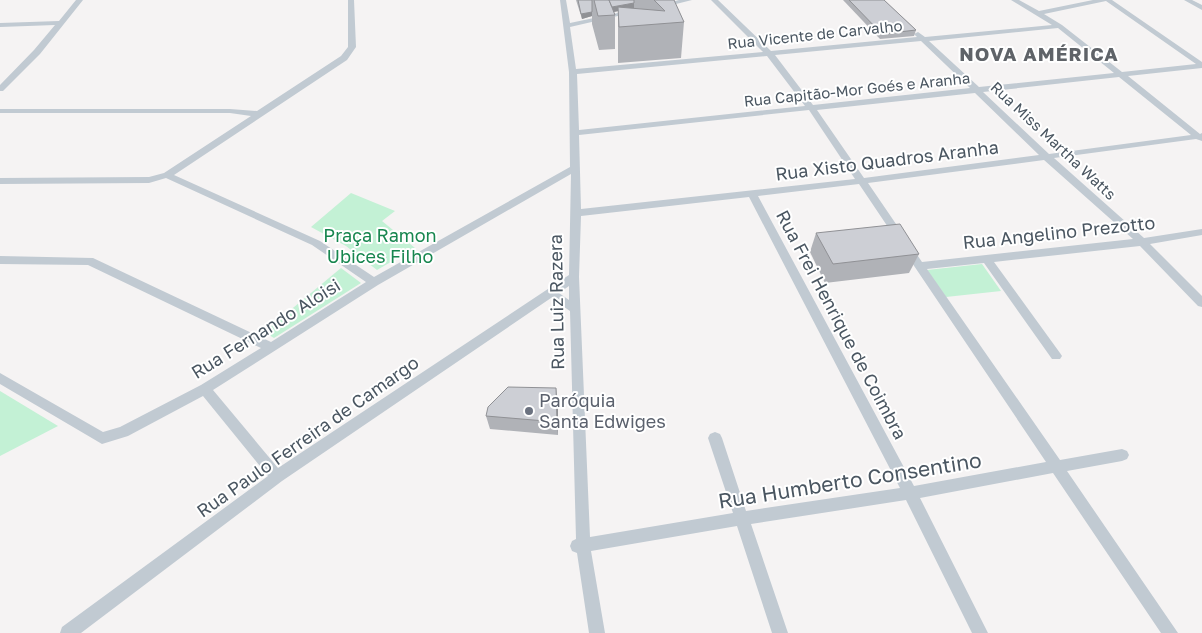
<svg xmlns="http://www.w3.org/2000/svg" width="1202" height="633" viewBox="0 0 1202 633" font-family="'Golos Text',sans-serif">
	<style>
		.green { fill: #c3f1d5 }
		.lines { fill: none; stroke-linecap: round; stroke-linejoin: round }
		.minor { fill: #c1cad2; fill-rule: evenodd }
		.wall { fill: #b0b2b7 }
		.shaded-wall { fill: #909195 }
		.building { fill: #cdcfd5; stroke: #909195 }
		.worship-dot { fill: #6b7280; stroke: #fff; stroke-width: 2 }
		.labels { text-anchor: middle; stroke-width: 4; stroke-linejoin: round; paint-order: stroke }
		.far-street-label { font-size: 15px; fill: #4a5661; stroke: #fff }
		.street-label { font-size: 18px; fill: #4a5661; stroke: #fff }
		.park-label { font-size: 18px; fill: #17864f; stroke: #fff }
		.worship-label { font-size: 18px; fill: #5b616d; stroke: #fff; text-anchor: start }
		.far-district-label { font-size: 19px; font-weight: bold; letter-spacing: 1px; fill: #5f6368; stroke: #fff }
		.near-street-label { font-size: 21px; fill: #4a5661; stroke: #fff }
	</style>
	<rect width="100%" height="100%" fill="#f5f3f3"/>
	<g class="green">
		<path d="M351,193l44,18 -13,10 33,27 -38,22 -31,-24 -35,-19z"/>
		<path d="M982,264l19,27 -55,6 -19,-27z"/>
		<path d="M341,268l20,15 -87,55 -10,-6z"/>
		<path d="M0,391l58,35 -58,30z"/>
	</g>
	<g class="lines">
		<g class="minor">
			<path d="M76,0h7l-43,54 -37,37h-3v-6l34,-35 21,-25 -55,2v-4l59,-2z"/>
			<path d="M348,0h6l2,47 -9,13 -173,115 146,66 54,36 196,-110 -1,-95 -9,-72h6l4,23 62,-13 3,2 -65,15 6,42 187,-17 -52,-52h7l53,51 146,-14 -3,-3 4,-2 7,5 127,-12 -41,-25h8l20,11 54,-11h19l90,62v6l-74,8 72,58 2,-1v8l-6,-2 -142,19 90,80 58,-9v6l-52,9 52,52v11l-4,-1 -58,-60 -146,16 66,91 2,3 -2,3h-8l-68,-96 -57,6 133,191 62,-11 5,2 2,4 -2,4 -5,2 -55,10 111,162h-17l-108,-160 -133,25 68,135h-16l-66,-133 -155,24 37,109h-16l-35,-107 -146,25 14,82h-16l-12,-80 -5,-2 -2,-5 2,-5 4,-2 -6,-228 -19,-13 -269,183 -201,152h-21l2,-6 206,-151 -65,-80 -75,40 -26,8 -102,-60v-11l103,59 17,-5 81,-42 60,-37 -173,-83 -88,-1v-8l93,2 178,84 95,-60 -54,-37 -146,-67 -17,5 -149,1v-6l149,-1 15,-4 87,-57 -21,-3h-230v-4h230l27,2 84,-55 7,-9zM1106,1l90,63 -74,8 -60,-47 -18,-11zM1058,28l56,45 -135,14 -50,-46zM921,41l49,47 -157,17 -38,-50zM767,56l38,50 -226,24 -2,-56zM1119,77l72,58 -142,19 -66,-62zM975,93l64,62 -175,23 -47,-68zM809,110l46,69 -274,30 -2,-74zM1044,160l89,79 -211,23 -54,-79zM571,174l-2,101 -291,193 -65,-78 165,-105zM859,184l187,278 -132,24 -156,-290zM749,197l151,291 -154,23 -24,-73 -2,-4 -5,-2 -5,2 -2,4 25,75 -143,24 -11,-260 2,-61zM569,286v14l-10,-7z"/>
			<path d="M679,0h13l-32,8 -3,-2z"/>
			<path d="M1184,0h8l10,5v5z"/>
		</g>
	</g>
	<g class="wall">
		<path d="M576,0h98l10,22 -3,36 -63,5v-52l-4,1 1,3v34l-16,1 -7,-26v-8l-10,3z"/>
		<path d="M843,0h41l32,30 -2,6 -34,3z"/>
		<path d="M816,233l103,21 -10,19 -84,10 -15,-31z"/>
		<path d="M558,402v33l-68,-6 -4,-13z"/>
	</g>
	<g class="shaded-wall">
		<path d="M634,3v5l-36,7 -1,-5z"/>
		<path d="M592,12v4l-10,3 -1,-5z"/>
		<path d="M556,388l2,14v33l-1,-13z"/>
	</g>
	<g class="building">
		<path d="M578,0h14v12l-11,2z"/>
		<path d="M594,0h15l6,15 -17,1z"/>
		<path d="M609,0h25v3l-22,4z"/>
		<path d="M654,0h20l10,22 -65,5 -1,-20 47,4z"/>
		<path d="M849,0h35l32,30 -34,4z"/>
		<path d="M900,224l19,30 -86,10 -17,-31z"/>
		<path d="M508,387l48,1 1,34 -71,-6 2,-9z"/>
	</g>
	<circle class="worship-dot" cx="529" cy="411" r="5"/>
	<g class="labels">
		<g class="far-street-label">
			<text transform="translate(815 35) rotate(-6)" y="5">Rua Vicente de Carvalho</text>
			<text transform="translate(857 90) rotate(-6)" y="5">Rua Capitão-Mor Goés e Aranha</text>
			<text transform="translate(1053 141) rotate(43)" y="5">Rua Miss Martha Watts</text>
		</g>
		<g class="street-label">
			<text transform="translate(887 161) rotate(-7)" y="6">Rua Xisto Quadros Aranha</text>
			<text transform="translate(1059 233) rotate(-6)" y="6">Rua Angelino Prezotto</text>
			<text transform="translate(557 302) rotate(-91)" y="6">Rua Luiz Razera</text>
			<text transform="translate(841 325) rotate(62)" y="6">Rua Frei Henrique de Coimbra</text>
			<text transform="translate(266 329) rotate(-32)" y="6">Rua Fernando Aloisi</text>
			<text transform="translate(308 437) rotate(-35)" y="6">Rua Paulo Ferreira de Camargo</text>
		</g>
		<g class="park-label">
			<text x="380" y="242">Praça Ramon<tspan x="380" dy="21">Ubices Filho</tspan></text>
		</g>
		<g class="worship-label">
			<text x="539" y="407">Paróquia<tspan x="539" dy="21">Santa Edwiges</tspan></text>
		</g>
		<g class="far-district-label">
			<text x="1039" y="61">NOVA AMÉRICA</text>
		</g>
		<g class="near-street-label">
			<text transform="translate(850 481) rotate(-9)" y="7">Rua Humberto Consentino</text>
		</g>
	</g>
</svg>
